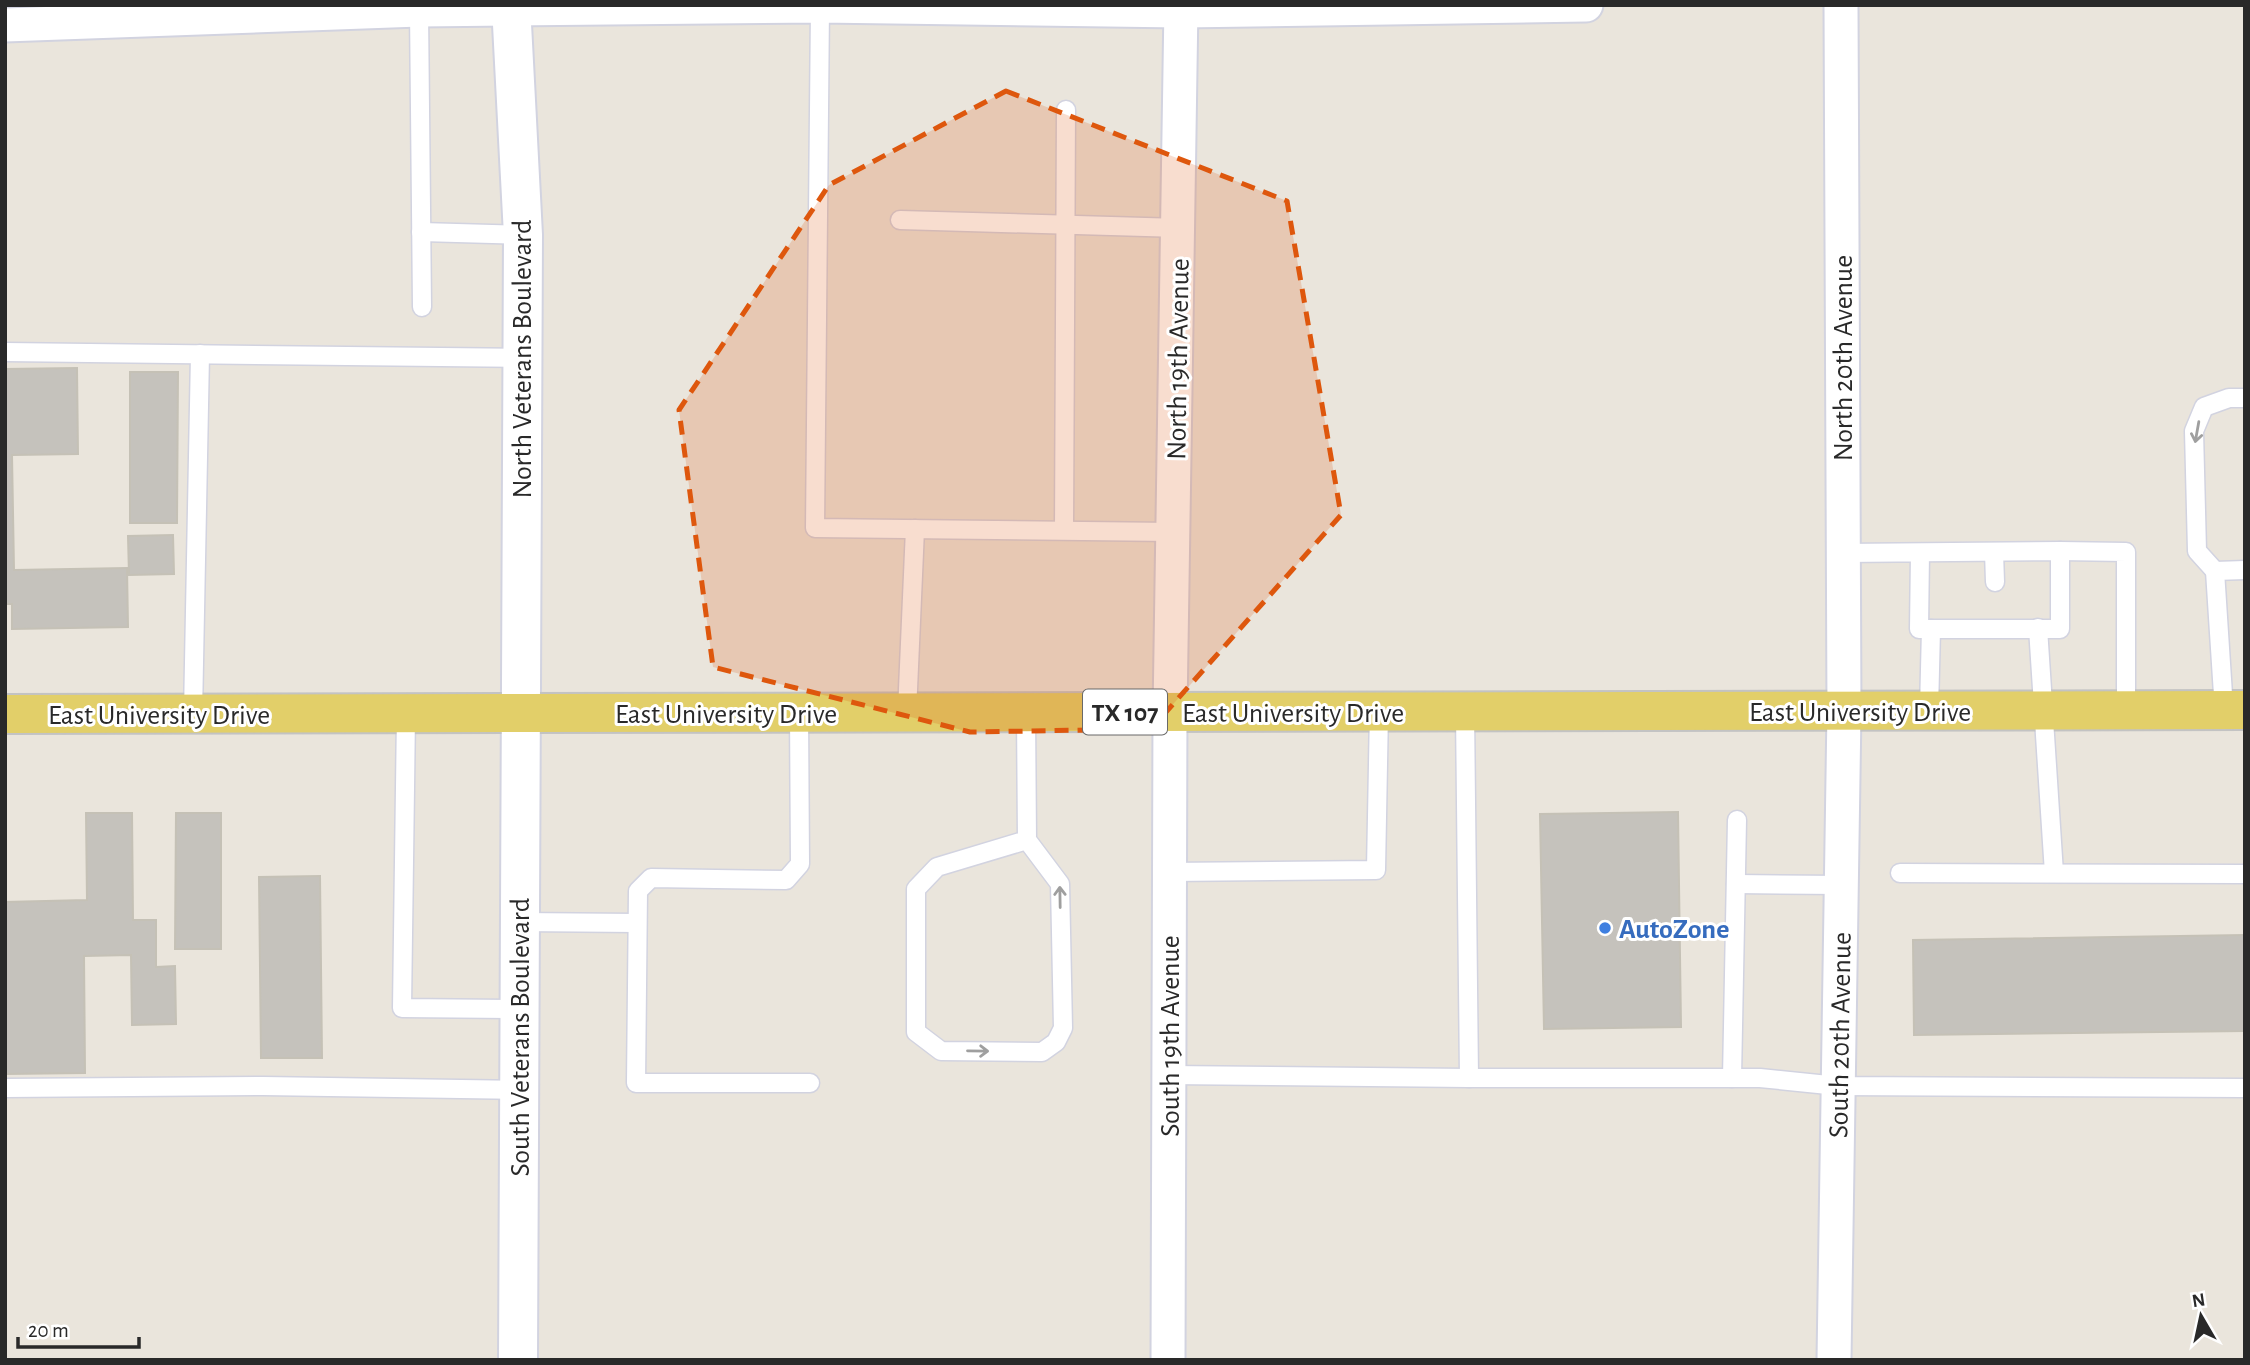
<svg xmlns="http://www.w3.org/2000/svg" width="2250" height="1365" viewBox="0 0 2250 1365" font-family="'Alegreya Sans',sans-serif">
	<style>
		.building { fill: #c5c2bc; stroke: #c5c1b6; stroke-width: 2 }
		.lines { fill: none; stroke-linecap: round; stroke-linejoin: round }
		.lane-casing { stroke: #d2d3e0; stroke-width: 21 }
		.street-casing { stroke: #d2d3e0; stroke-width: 37 }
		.secondary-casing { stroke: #d2d3e0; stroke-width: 42 }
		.primary-casing { stroke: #c3c3c3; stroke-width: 42 }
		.lane { stroke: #fff; stroke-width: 18 }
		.street { stroke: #fff; stroke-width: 33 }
		.secondary { stroke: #fff; stroke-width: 38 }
		.primary { stroke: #e2cf69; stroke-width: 38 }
		.oneway { stroke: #9f9f9f }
		.marked { fill: #de570d; fill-opacity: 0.2; stroke: #de570d; stroke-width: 5; stroke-dasharray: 14 9; stroke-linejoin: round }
		.shop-dot { fill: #3f7fe0; stroke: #fff; stroke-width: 2.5 }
		.labels { text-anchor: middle; stroke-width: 6; stroke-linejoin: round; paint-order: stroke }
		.shield { fill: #fff; stroke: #696969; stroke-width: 2 }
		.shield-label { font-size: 26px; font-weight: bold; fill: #292929 }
		.street-label { font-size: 28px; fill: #292929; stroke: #fff }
		.shop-label { font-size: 28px; font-weight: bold; fill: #366cbe; stroke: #fff; text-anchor: start }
	</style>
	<rect width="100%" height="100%" fill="#eae5dc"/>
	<g class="building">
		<path d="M77,368l1,86 -66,1 2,115 113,-2 1,59 -116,2v-25h-7v-235z"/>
		<path d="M130,372h48l-1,151h-47z"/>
		<path d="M173,535l1,39 -45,1 -1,-39z"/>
		<path d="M1678,812l3,215 -137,2 -4,-215z"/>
		<path d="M86,813h46l1,107h23v47l19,-1 1,58 -44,1 -1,-70 -47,1 1,117 -80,1v-172l82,-2z"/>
		<path d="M176,813h45v136h-46z"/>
		<path d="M320,876l2,182h-61l-2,-181z"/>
		<path d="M2245,935v96l-331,4 -1,-95z"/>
	</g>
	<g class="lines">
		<defs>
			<g id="lane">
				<path d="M820,6l-5,522 358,4"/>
				<path d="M419,10l3,297"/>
				<path d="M900,220l280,8"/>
				<path d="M421,232l102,3"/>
				<path d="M5,352l517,6"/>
				<path d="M1064,530l2,-420"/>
				<path d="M2060,551l66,1v159"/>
				<path d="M1994,552l1,30"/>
				<path d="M1843,553l217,-2v78h-141l1,-76"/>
				<path d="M2215,571l-18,-20 -3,-120 10,-24 25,-9h16"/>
				<path d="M2038,628l16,245"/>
				<path d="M1929,710l2,-81"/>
				<path d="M2224,710l-9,-139 30,-1"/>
				<path d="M1465,711l4,367h291l78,8 407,2"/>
				<path d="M907,712l8,-183"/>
				<path d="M799,713l1,151 -14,16 -135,-2 -13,13 -2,192h174"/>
				<path d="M1026,713l1,127 33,44 3,144 -7,14 -14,10 -101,-1 -25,-19v-143l21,-22 90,-27"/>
				<path d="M193,714l7,-360"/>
				<path d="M406,714l-4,294 117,1"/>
				<path d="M1169,872l207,-2 3,-159"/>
				<path d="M1900,873l345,1"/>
				<path d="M1736,884l105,1"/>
				<path d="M519,922l118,1"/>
				<path d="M1169,1075l300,3"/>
				<path d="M1732,1078l5,-258"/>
				<path d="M5,1088l258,-2 256,4"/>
			</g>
			<g id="street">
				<path d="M5,25l414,-15 401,-4 361,5 405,-6"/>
				<path d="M1168,1360l2,-648 11,-707"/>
				<path d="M1834,1360l10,-649 -3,-706"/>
			</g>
			<path id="secondary" d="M511,5l12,230 -5,1125"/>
			<path id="primary" d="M5,714l2240,-4"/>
		</defs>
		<use href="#lane" class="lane-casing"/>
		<use href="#street" class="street-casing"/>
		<use href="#secondary" class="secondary-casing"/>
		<use href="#primary" class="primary-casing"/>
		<use href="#lane" class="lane"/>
		<use href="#street" class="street"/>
		<use href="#secondary" class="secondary"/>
		<use href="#primary" class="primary"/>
	</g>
	<defs><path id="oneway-shaft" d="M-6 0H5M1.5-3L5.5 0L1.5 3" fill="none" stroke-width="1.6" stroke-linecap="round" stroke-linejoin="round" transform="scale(1.75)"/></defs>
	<g class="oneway">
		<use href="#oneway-shaft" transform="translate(2197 432) rotate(100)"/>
		<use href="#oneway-shaft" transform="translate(1060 897) rotate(-91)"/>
		<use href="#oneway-shaft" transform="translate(978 1051) rotate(1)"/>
	</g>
	<path class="marked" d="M1006,91l281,110 54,314 -190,214 -181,3 -257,-65 -34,-257 150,-225z"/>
	<circle class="shop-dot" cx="1605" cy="928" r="7"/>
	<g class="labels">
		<rect class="shield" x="1083" y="689.5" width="84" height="45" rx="5"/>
		<g class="shield-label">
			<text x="1125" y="721">TX 107</text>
		</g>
		<g class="street-label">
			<text transform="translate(1842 358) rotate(-90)" y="10">North 20th Avenue</text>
			<text transform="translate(521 359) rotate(-90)" y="10">North Veterans Boulevard</text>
			<text transform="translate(1177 359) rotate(-89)" y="10">North 19th Avenue</text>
			<text x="1860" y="721">East University Drive</text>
			<text x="1293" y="722">East University Drive</text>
			<text x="726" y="723">East University Drive</text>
			<text x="159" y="724">East University Drive</text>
			<text transform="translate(1839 1035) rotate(-89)" y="10">South 20th Avenue</text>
			<text transform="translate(1169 1036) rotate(-90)" y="10">South 19th Avenue</text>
			<text transform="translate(519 1037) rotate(-90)" y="10">South Veterans Boulevard</text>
		</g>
		<g class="shop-label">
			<text x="1619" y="938">AutoZone</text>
		</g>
	</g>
	<rect width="2250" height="1365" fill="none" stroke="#292929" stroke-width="14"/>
	<g transform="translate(2201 1316) rotate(351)" stroke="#ffffff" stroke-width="5" paint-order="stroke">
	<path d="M0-5L12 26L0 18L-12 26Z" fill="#292929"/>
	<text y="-10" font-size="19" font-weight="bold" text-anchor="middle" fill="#292929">N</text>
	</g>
	<path d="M18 1337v10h121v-10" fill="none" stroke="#292929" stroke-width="3.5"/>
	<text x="28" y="1337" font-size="21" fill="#292929" stroke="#ffffff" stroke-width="5" paint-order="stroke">20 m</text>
</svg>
